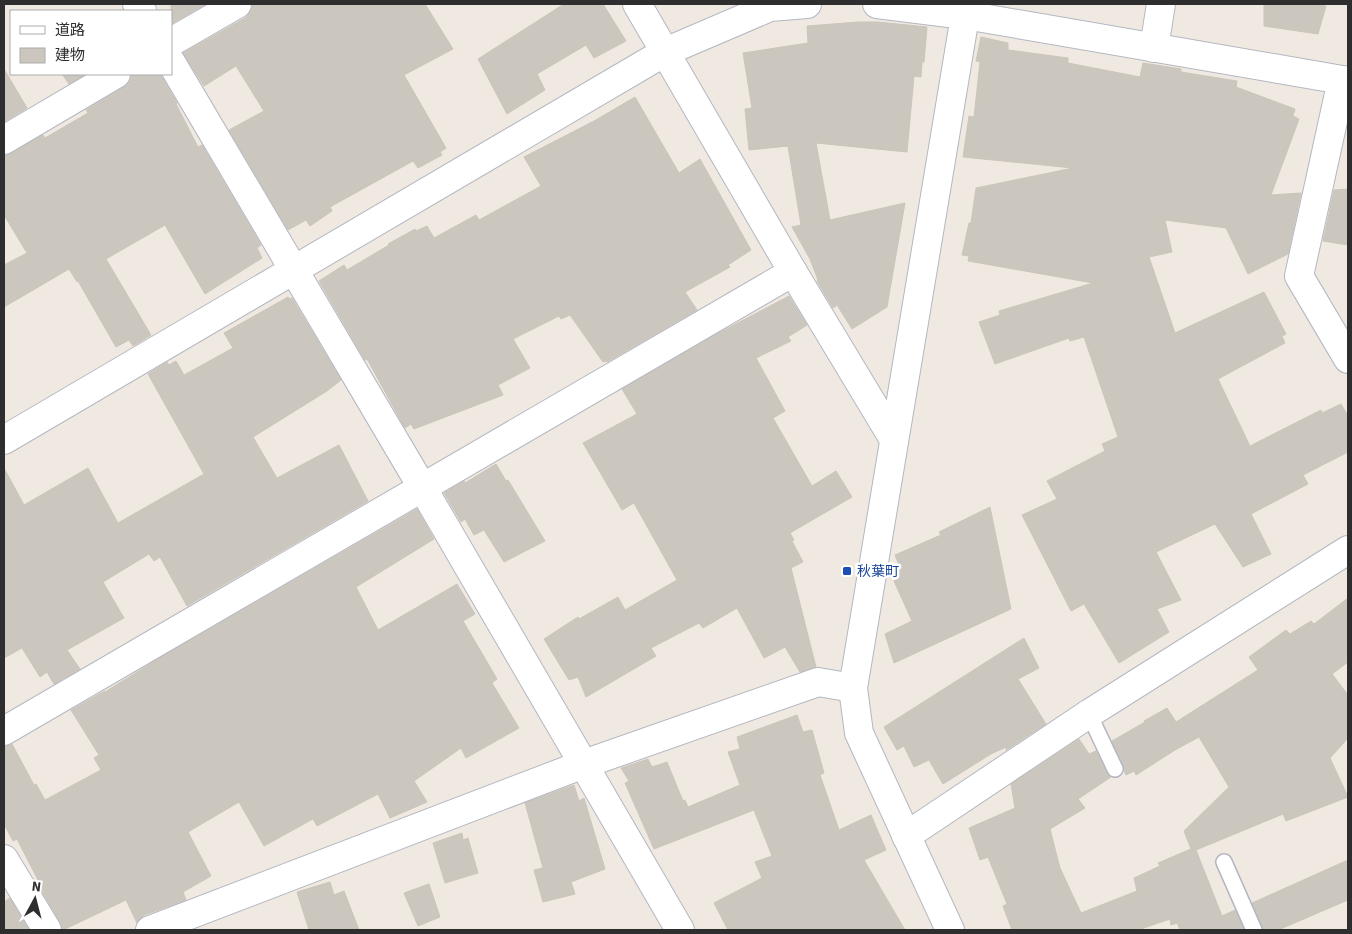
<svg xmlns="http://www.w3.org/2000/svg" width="1352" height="934" viewBox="0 0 1352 934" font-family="'Source Sans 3','Noto Sans JP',sans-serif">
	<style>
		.building { fill: #cbc7bf; stroke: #cbc5ba }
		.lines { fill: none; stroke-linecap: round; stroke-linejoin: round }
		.lane-casing { stroke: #b4b7c1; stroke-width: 18 }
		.street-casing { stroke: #b4b7c1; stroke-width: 30 }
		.secondary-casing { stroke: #b4b7c1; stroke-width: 30 }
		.lane { stroke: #fff; stroke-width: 15 }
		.street { stroke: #fff; stroke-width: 28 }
		.secondary { stroke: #fff; stroke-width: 28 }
		.transit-dot { fill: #1a4fb4; stroke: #fff; stroke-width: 2 }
		.labels { text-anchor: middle; stroke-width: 5; stroke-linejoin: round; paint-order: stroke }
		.transit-label { font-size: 14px; fill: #164399; stroke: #fff; text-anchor: start }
	</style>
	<rect width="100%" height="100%" fill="#efe9e1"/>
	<g class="building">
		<path d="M171,4h35l-35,20z"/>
		<path d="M253,4h172l28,45 -49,26 42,73 -6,4 2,3 -24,13 -5,-7 -83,46 2,4 -22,15 -4,-6 -18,10 -59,-100 35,-19 -28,-45 -32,20 -21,-33 62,-35 6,-7z"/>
		<path d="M564,4h39l23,37 -32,17 -8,-13 -49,29 8,16 -38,24 -29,-55z"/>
		<path d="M1264,4h48l14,2 -8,28 -54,-8z"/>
		<path d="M858,22h20l49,5 -3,35h-2l-1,15 -7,-1 -7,76 -91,-9 14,77 75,-17 -18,104 -35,22 -15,-24 -4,3 -16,-27 1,-1 -8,-21 -18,-32 9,-2 -13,-79 -39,4 -4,-41 7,-1 -9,-55 65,-10 -1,-17z"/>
		<path d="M981,37l27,6v7l60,8v5l72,14 3,-14 38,6v3l56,9 -1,6 59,22 -2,7 6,3 -28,76 30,-2 -13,61 -40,20 -22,-46 -61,-8 7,32 -23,5 26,76 89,-41 22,42 -4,2 3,7 -67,36 32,67 71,-36 1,3 19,-9 7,12v36l-45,23 5,9 -57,30 20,40 -28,13 -28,-43 -59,28 25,48 -24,9 12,23 -50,31 -35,-59 -13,7 -49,-96 35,-16 -10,-18 58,-30 -3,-7 16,-7 -34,-100 -14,4 -1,-3 -74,26 -16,-42 21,-7 -1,-4 94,-28 -125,-22 1,-5 -7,-1 7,-32h2l5,-35 97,-20 -110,-11 6,-41 5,1 6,-55 -4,-1z"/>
		<path d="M4,69l23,39 -23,14z"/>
		<path d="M62,74h24l-17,10z"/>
		<path d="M132,74h28l17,29 -1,1 22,43 4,-2 59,100 -4,3 5,10 -57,36 -40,-69 -59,34 45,76 -18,11 -4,-6 -13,7 -38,-66 -1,1 -8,-13 -65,38v-42l23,-12 -23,-38v-59l8,-3 31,-18 2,3 43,-25 -2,-3 38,-23 6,-6z"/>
		<path d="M635,97l44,76 21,-14 51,91 -23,15 2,2 -45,25 12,18 -90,52 -1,-1 -3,1 -33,-47 -9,4 -2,-3 -46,23 17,29 -32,17 5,10 -89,34 -3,-5 -6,4 -38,-69 -2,1 -46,-79 25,-16 3,5 42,-25 -1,-1 27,-15 1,2 11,-5 7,12 42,-23 3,5 62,-34 -17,-29 70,-36z"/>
		<path d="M1348,189v56l-25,-4 11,-51z"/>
		<path d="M789,296l18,29 -19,12 3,4 -35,17 29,53 -12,7 39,68 24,-15 16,26 -62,36 4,7 -2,1 11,21 -12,6 25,99 -16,5 -15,-25 -21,11 -27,-50 -34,20 -4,-5 -48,25 5,8 -70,41 -8,-20 -9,3 -25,-41 34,-22 1,2 39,-22 7,13 52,-30 -43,-77 -12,7 -39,-67 54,-29 -15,-25 93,-54z"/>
		<path d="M288,297l2,2 2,-1 49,82 -14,11 -74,46 24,41 62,-33 29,56 -181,105 -27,-49 -6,4 -5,-7 -46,28 21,36 -57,32 13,19 -26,15 -7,-12 -7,5 -18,-29 -18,10v-190l20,37 64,-37 30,55 86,-49 -56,-100 19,-12 2,3 7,-4 8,14 49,-27 -9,-15z"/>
		<path d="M496,464l10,17 2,-1 37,61 -41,21 -20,-32 -10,5 -9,-16 -4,3 -17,-29 20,-12 1,2z"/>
		<path d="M990,507l21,102 -117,54 -9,-29 27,-13 -18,-40 4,-2 -4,-10 5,-4 -4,-10 46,-20 -2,-3z"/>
		<path d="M417,509l17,30 -78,48 22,43 79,-46 18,30 -12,7 34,58 -5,4 27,45 -53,30 -5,-10 -47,33 13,21 -37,16 -12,-24 -61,32 -4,-7 -49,27 -25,-44 -51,30 23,44 -28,16 3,8 -42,15 -7,8 -11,-23 -63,30 -3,-8 -23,-39 2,-1 -22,-43 -4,2 -9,-17v-77l8,-3 22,41 2,-1 9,16 56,-30 -7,-12 5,-3 -28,-45 34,-19v1l53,-33z"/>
		<path d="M1348,598v64l-16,12 16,21v43l-18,20 18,39 -62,24 -3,-7 -87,36 26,66 13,-6 9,20h-64l-3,-7 -6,2 -1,-6 -32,11h-126l-9,-24 4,-2 -19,-47 -8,3 -11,-32 46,-20 -4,-24 68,-45 10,15 7,-3 11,22 4,4 -33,22 7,9 -35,21 10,39 21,45 56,-22 -3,-13 26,-12 -2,-3 33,-14 -7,-18 45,-44 -30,-50 -24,13 -39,25 -2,-4 -8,4 -14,-34 33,-19 -1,-1 23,-13 9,14 82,-52 -9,-13 37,-27 4,4 21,-13 3,3z"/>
		<path d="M1024,638l15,30 -21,11 28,45 -40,26v-3l-15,7 -48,30 -14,-24 -15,7 -10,-21 -7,4 -13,-23z"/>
		<path d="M797,715l6,17 9,-2 12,43 -4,2 19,55 32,-15 15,35 -22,10 41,70h-177l-14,-27 48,-25 -7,-16 17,-6 -18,-46 -100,39 -29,-66 4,-2 -8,-13 27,-9 4,8 15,-5 16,39 2,-1 3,7 52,-22 -12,-33 12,-3 -3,-12z"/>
		<path d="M574,785l5,16 5,-3 21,71 -34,13 4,12 -32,8 -9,-32 9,-2 -18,-65z"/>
		<path d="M462,833l1,7 5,-2 10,35 -33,10 -12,-40z"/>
		<path d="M1348,860v40l-70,30h-15l-11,-27z"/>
		<path d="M330,882l4,13 10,-4 15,39h-50l-12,-38z"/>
		<path d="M429,884l11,33 -22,9 -14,-33z"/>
		<path d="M10,898l19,32h-25v-28z"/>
	</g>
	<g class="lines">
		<defs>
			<g id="lane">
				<path d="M1089,714l26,55"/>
				<path d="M1224,862l30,68"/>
			</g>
			<g id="street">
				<path d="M137,4l5,7"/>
				<path d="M637,4l156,268 100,166"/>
				<path d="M171,42l66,-38"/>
				<path d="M1154,48l7,-44"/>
				<path d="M171,62l251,425 258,443"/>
				<path d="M1342,80l-43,196 49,83"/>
				<path d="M4,140l112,-66"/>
				<path d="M4,731l789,-459"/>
				<path d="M906,836l184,-123 258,-163"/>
				<path d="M4,859l43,71"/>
				<path d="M150,930l434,-166 234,-82 35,6"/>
			</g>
			<g id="secondary">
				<path d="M877,4l88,11 383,66"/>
				<path d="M4,440l661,-388 105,-45 37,-3"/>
				<path d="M950,930l-91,-197 -6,-45 114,-684"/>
			</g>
		</defs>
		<use href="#lane" class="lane-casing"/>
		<use href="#street" class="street-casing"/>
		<use href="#secondary" class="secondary-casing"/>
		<use href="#lane" class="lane"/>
		<use href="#street" class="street"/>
		<use href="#secondary" class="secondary"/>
	</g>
	<rect class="transit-dot" x="842" y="566" width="10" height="10" rx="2.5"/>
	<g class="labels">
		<g class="transit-label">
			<text x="857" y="576">秋葉町</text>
		</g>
	</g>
	<rect width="1352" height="934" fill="none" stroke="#2e2e2e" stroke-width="10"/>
	<rect x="10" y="10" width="162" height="65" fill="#ffffff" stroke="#ababab"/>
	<rect x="20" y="26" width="25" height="8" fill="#ffffff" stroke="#ababab"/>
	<text x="55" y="35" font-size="15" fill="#2e2e2e">道路</text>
	<rect x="20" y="48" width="25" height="15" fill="#cbc7bf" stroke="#ababab"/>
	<text x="55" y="60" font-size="15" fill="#2e2e2e">建物</text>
	<g transform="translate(35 899) rotate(7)" stroke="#ffffff" stroke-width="4" paint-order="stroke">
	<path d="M0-4L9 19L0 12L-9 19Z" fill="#2e2e2e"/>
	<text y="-8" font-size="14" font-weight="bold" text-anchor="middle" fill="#2e2e2e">N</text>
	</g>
</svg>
